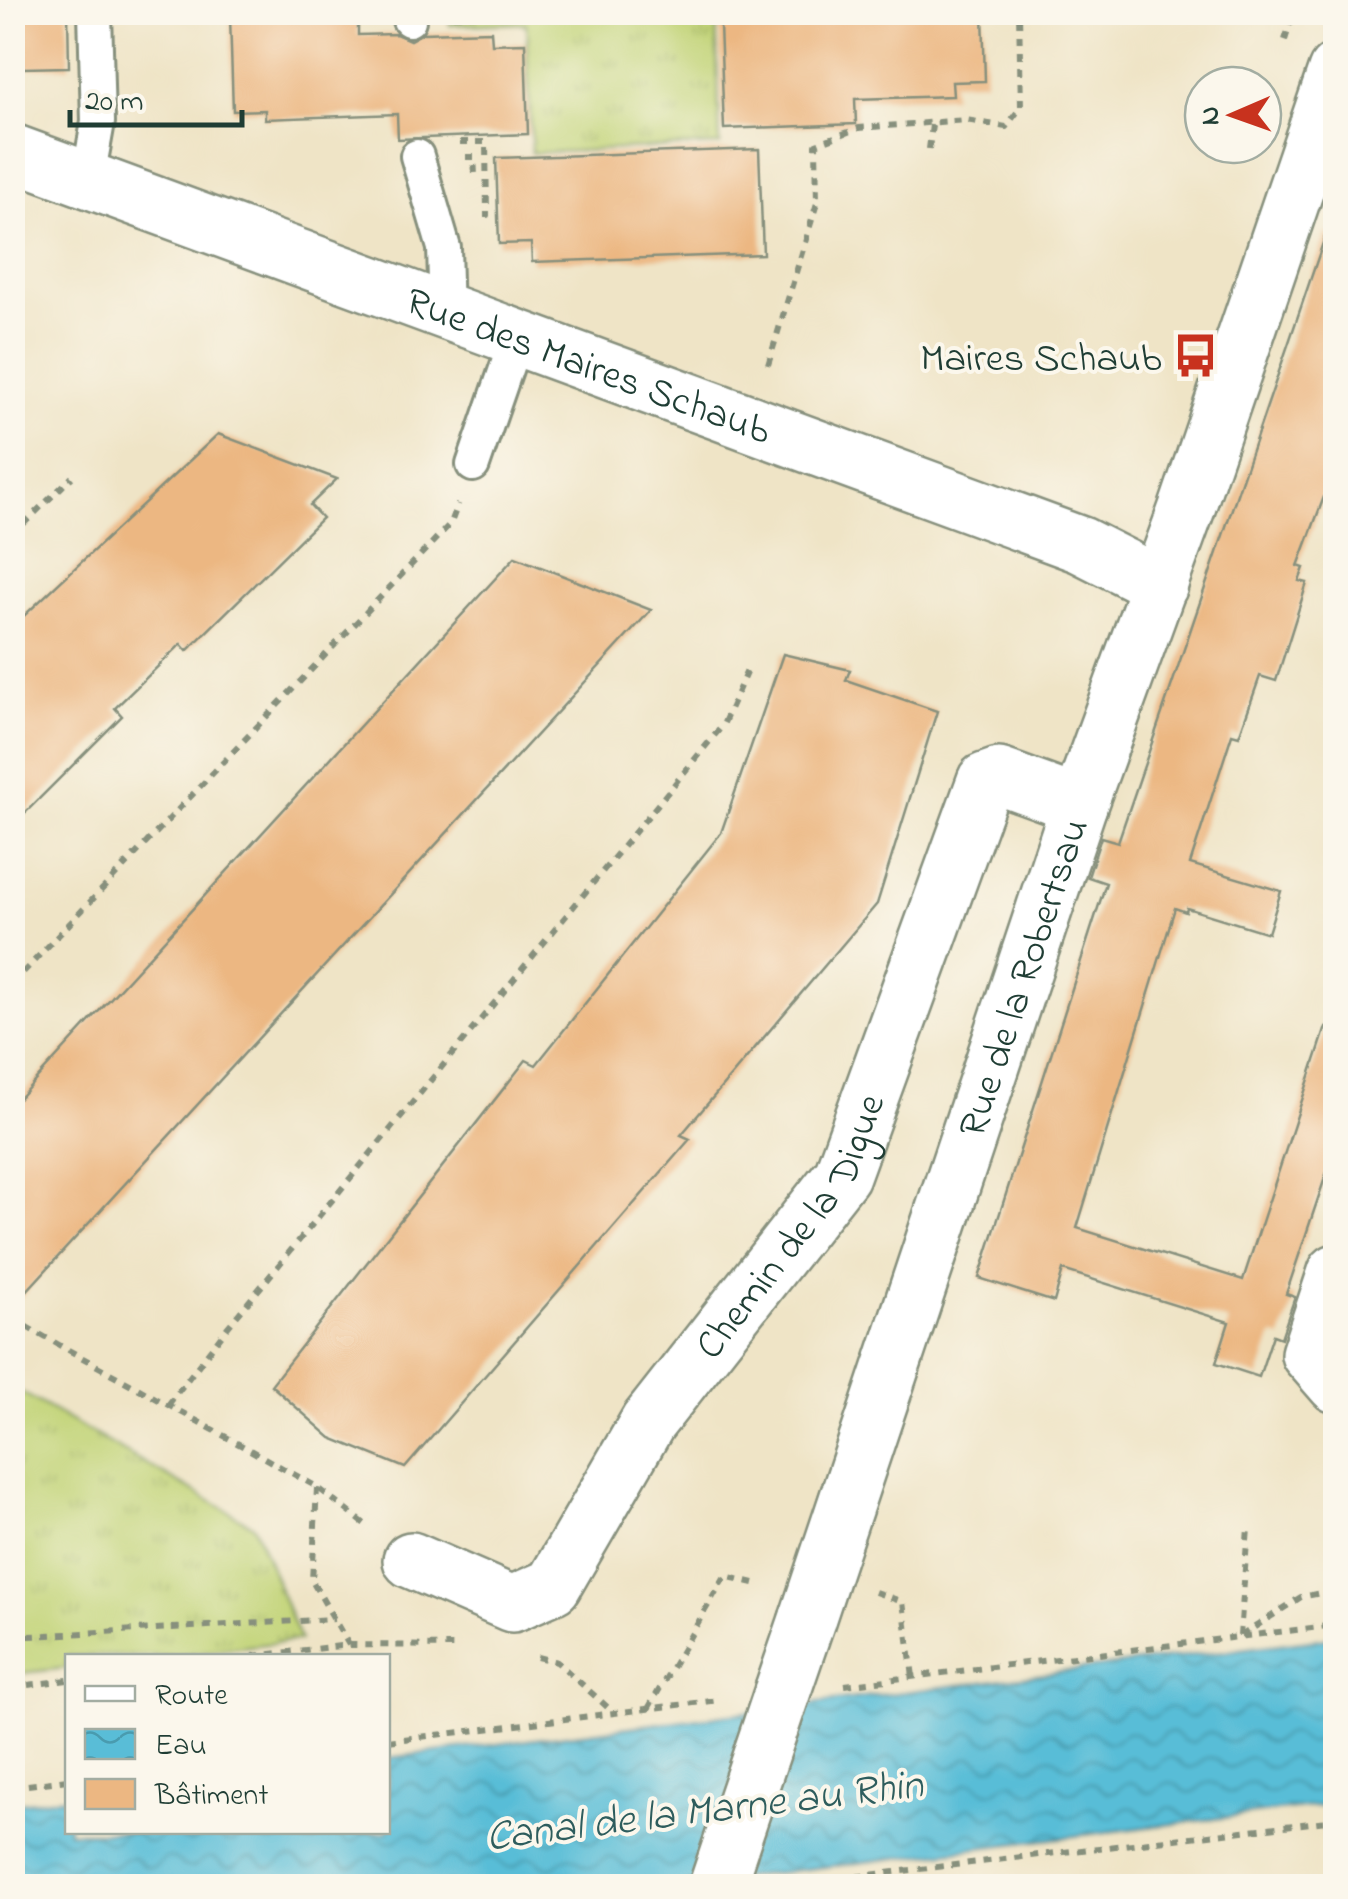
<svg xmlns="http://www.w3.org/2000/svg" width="1348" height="1899" viewBox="0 0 1348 1899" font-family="'Indie Flower',sans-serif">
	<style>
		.grass { fill: url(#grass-tufts); stroke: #708855; stroke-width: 2.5 }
		.water { fill: url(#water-waves); stroke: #3c7d86; stroke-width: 2.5 }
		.building { fill: #ecb782 }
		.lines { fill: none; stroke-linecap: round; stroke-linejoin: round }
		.service-casing { stroke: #87907d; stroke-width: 38 }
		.minor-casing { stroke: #87907d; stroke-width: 60 }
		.secondary-casing { stroke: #87907d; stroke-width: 60 }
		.path { stroke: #87907d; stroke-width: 6; stroke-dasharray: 8 8; stroke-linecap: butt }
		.service { stroke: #fff; stroke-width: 32 }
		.minor { stroke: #fff; stroke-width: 55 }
		.secondary { stroke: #fff; stroke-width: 55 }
		.secondary-bridge-casing { stroke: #87907d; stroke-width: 60; stroke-linecap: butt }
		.secondary-bridge { stroke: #fff; stroke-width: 55 }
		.labels { text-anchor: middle; stroke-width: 8; stroke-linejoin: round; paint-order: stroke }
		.poi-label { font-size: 40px; fill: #1f3d34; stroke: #fbf7ec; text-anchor: end }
		.street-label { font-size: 40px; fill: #1f3d34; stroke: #fbf7ec }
		.water-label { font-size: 42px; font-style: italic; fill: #2e5d5d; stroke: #fbf7ec }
	</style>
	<defs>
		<pattern id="grass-tufts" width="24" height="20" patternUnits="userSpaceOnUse" patternTransform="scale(2.5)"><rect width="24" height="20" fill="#c1d376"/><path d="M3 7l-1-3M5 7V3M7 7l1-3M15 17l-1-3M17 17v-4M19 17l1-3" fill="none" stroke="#a5b667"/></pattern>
		<pattern id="water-waves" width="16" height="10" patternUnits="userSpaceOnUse" patternTransform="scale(2.5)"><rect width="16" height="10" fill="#59bdd7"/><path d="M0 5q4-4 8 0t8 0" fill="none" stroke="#499baf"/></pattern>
	</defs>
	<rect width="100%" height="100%" fill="#fbf7ec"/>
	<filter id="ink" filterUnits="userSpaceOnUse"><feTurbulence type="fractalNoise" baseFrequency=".01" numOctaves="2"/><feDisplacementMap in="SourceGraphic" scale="20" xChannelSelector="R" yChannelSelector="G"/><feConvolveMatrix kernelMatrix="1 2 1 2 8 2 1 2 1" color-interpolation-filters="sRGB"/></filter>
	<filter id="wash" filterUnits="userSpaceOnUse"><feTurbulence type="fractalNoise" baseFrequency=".0048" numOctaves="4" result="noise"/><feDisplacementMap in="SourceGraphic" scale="40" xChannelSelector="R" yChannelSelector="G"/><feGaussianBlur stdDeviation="2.25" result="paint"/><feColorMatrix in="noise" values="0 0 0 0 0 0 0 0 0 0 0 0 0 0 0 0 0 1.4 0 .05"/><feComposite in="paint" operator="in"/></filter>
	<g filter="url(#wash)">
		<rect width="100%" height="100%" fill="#efe4c6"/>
		<g class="grass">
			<path d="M450,13v-1l304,1 -38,2 4,130 -188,8 -6,-130 -76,2z"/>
			<path d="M12,1387l242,139 46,114 -136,16h-96l-1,12 -54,6z"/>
		</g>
		<path class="water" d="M1335,1637v167l-666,82h-656l-1,-82 55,-7 1,35h320v-74z"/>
		<g id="blocks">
			<g class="building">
				<path d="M22,12h46l1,55 -47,1z"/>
				<path d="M235,12h123v23l38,-1 14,6 13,-7 68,-2 1,13 33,-1 3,91 -130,5 -1,-25 -132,5v-9l-32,1 -3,-95 5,-1z"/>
				<path d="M814,12h169l2,69 -33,1 1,14 -98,3 1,25 -132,5 -4,-104 32,-1v-9z"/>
				<path d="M759,149l4,105 -231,8 -1,-19 -32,1 -3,-86z"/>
				<path d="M1326,234l10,1v230l-38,101 6,2 -5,13 8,2 -31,98 -16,-5 -21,60 -7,-2 -42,130 91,27 -13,42 -81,-25 -1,4 -11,-4 -98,320 166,52 83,-253 10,1v117l-50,149 9,3 -14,41 -8,-3 -14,42 -43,-14 13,-41 -166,-52 -9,32 -75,-24 127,-395 -18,-6 13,-40 17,5z"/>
				<path d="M218,434l119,45 -27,26 12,13 -135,133 -6,-7 -66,64 7,8 -110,110v-199z"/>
				<path d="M515,557l136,53 -639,697v-201z"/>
				<path d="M783,654l67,16 -4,10 91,31 -60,193 -196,231 9,4 -285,329 -74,-30 -60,-53 255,-325 10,5 185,-232z"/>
			</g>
		</g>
	</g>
	<g filter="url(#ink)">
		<use href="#blocks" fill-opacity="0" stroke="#87907d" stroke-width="2.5"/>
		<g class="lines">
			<defs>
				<g id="service">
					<path d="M409,12v8"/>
					<path d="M417,156l27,92 2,66"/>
					<path d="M88,178l10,-56 -3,-110"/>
					<path d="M473,465l43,-125"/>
				</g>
				<g id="minor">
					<path id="s1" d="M12,152l1069,393 79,40"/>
					<path d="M1336,1272l-27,82 27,31"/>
					<path id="s2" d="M411,1560l101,44 41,-18 95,-164 194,-247 143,-394 14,-5 80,29"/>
				</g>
				<g id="secondary">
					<path id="s3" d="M807,1620l272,-815 108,-297 149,-437"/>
					<path d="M717,1886l65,-193"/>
				</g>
			</defs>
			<use href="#service" class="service-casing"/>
			<use href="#minor" class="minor-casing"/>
			<use href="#secondary" class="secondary-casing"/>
			<g class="path">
				<path d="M453,16l139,-4"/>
				<path d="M1285,40l9,-28"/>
				<path d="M460,142h26l1,73h-3"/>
				<path d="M929,149l3,-24"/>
				<path d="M466,157h8l1,18"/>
				<path d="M768,365l49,-162 -1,-59 43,-16 107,-8 40,7 15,-20 -2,-95"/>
				<path d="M12,535l60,-58"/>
				<path d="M12,984l439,-461 7,-19"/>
				<path d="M12,1319l305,168 49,38"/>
				<path d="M168,1405l59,-77 496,-603 26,-59"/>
				<path d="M317,1488l-5,93 37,64"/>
				<path d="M875,1592l28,10 10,75"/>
				<path d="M1240,1636l8,-108"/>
				<path d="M1241,1636l60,-39 35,-7"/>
				<path d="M12,1637l322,-18"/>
				<path d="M253,1656l96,-11 107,1"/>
				<path d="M537,1657l20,5 57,51"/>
				<path d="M845,1685l491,-60"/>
				<path d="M12,1687l56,-7"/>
				<path d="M648,1709l77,-133 29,7"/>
				<path d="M388,1741l331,-41"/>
				<path d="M12,1787l56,-7"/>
				<path d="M776,1886l560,-66"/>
			</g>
			<use href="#service" class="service"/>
			<use href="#minor" class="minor"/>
			<use href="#secondary" class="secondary"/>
			<defs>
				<path id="secondary-bridge" d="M782,1693l25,-73"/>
			</defs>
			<use href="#secondary-bridge" class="secondary-bridge-casing"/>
			<use href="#secondary-bridge" class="secondary-bridge"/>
		</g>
	</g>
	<defs>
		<symbol id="bus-bare" viewBox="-9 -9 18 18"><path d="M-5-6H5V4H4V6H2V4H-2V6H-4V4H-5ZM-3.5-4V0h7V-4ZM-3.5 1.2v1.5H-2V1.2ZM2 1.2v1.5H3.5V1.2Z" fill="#c8321e" stroke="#fbf7ec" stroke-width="2.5" paint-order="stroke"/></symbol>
	</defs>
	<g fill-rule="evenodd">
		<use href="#bus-bare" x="1164" y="324" width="63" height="63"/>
	</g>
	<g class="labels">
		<g class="poi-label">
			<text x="1162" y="370">Maires Schaub</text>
		</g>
		<g class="street-label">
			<text dy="14" stroke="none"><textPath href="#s1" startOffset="615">Rue des Maires Schaub</textPath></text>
			<text dy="14" stroke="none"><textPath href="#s3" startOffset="678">Rue de la Robertsau</textPath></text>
			<text dy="14" stroke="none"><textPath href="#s2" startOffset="588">Chemin de la Digue</textPath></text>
		</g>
		<g class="water-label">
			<text transform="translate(704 1808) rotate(-7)" y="15">Canal de la Marne au Rhin</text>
		</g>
	</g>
	<rect width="1348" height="1899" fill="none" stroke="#fbf7ec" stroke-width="50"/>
	<rect x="65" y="1654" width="325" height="180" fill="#fbf7ec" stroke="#a3ada2" stroke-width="2.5"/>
	<rect x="85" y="1686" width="50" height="15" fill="#ffffff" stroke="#a3ada2" stroke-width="2.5"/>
	<text x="155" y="1704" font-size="30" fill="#1f3d34">Route</text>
	<rect x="85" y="1729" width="50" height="30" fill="url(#water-waves)" stroke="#a3ada2" stroke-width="2.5"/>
	<text x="155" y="1754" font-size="30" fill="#1f3d34">Eau</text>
	<rect x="85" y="1779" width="50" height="30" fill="#ecb782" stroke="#a3ada2" stroke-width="2.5"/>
	<text x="155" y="1804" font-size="30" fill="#1f3d34">Bâtiment</text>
	<g transform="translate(1233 115) rotate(268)"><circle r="48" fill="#fbf7ec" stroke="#a3ada2" stroke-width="2.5"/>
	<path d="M0-8L18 38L0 25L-18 38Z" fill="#c8321e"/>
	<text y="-15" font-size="28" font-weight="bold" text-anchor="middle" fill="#1f3d34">N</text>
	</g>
	<path d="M70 110v15h172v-15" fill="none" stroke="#1f3d34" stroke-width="5"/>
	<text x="85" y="110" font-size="30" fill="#1f3d34" stroke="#fbf7ec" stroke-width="8" paint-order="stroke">20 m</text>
</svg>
